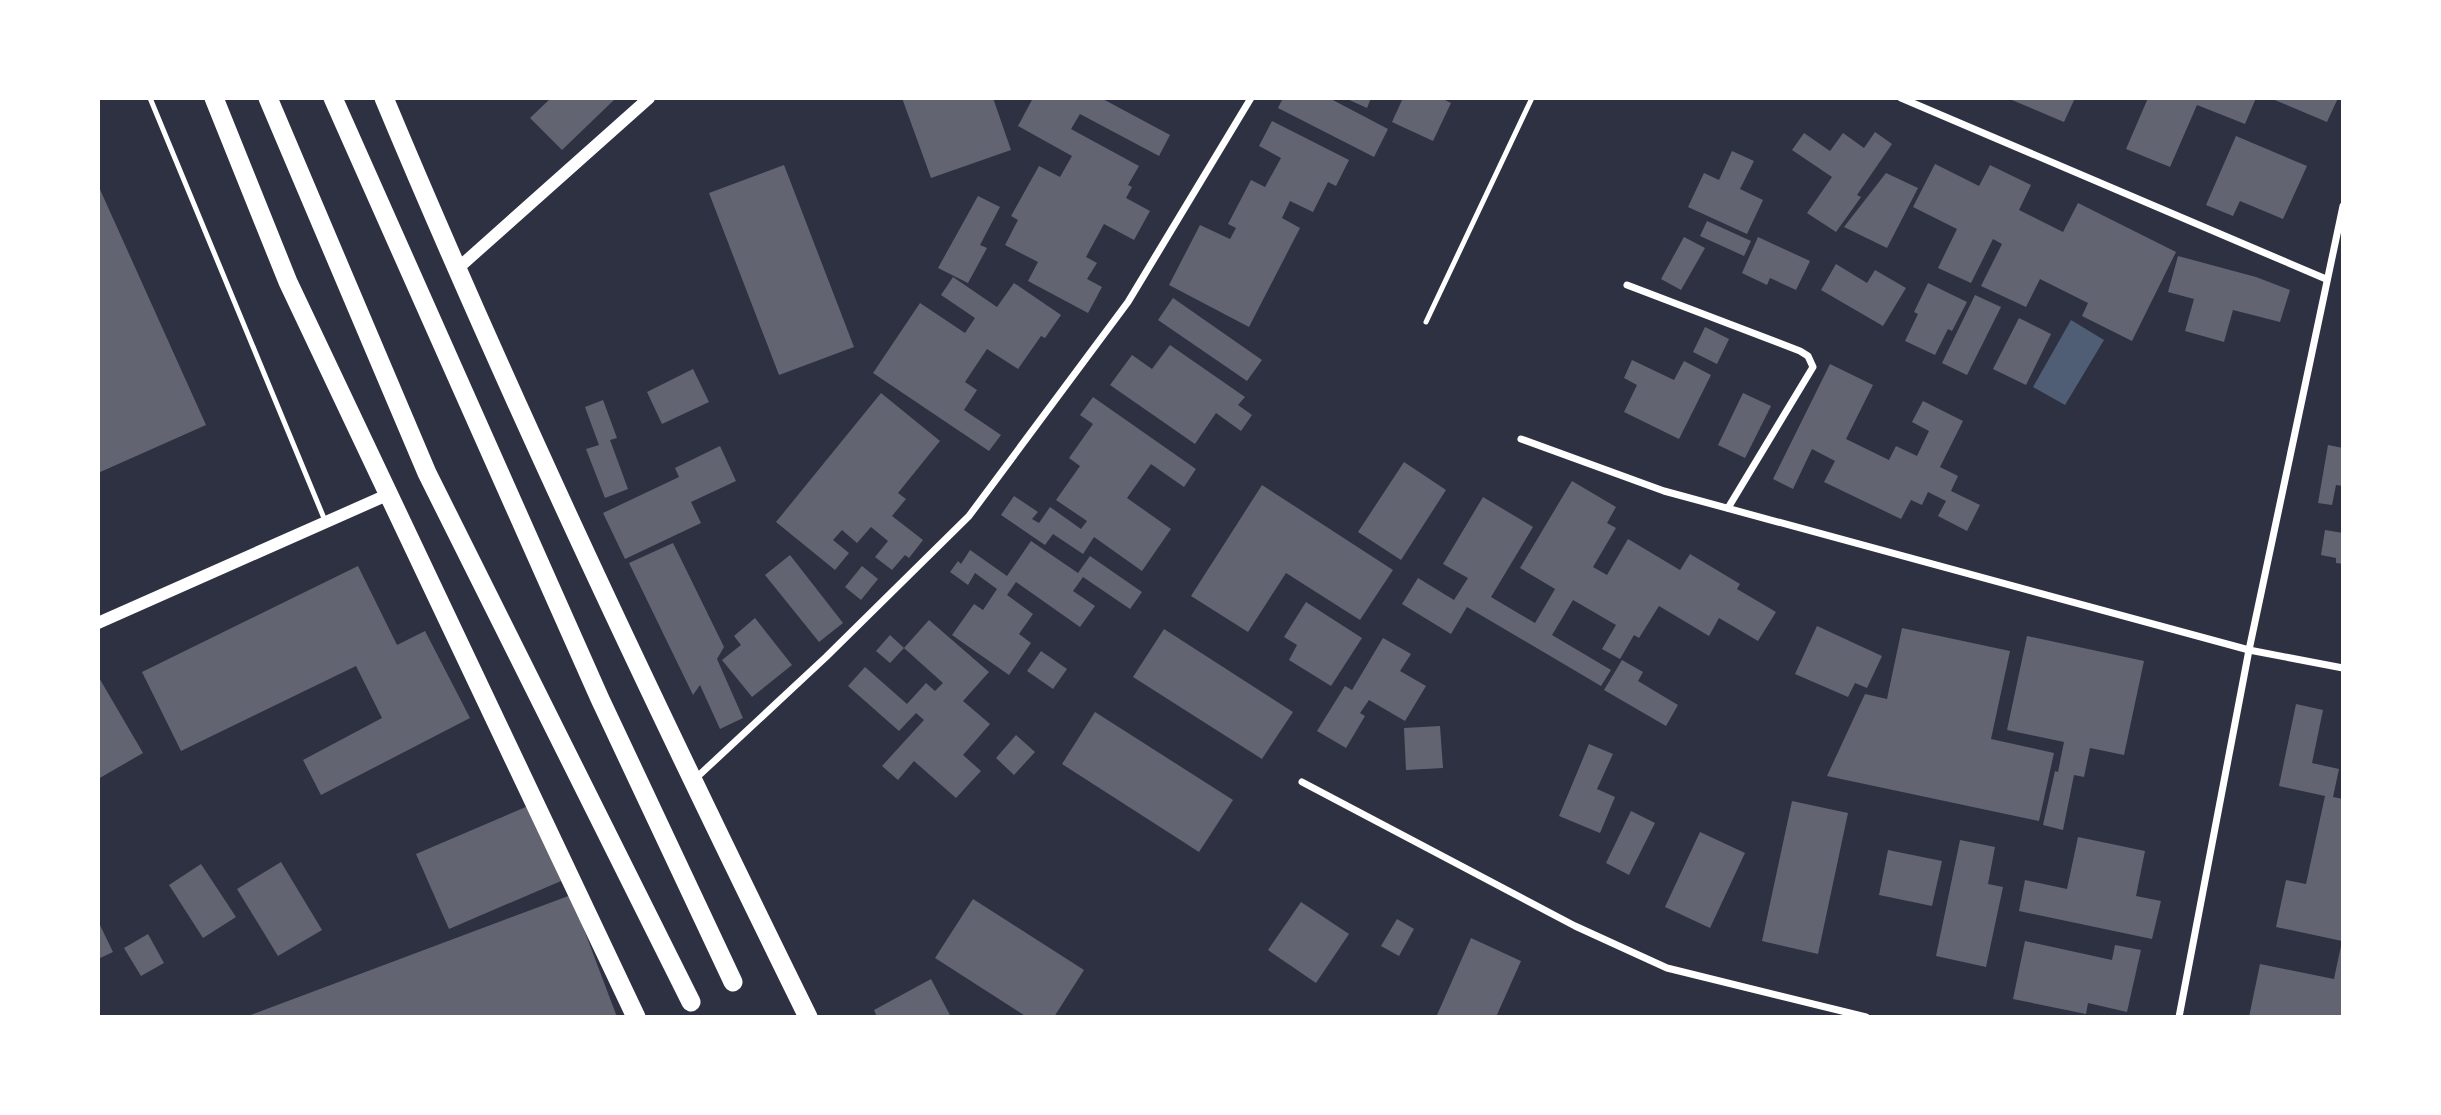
<svg xmlns="http://www.w3.org/2000/svg" width="2441" height="1115" viewBox="0 0 2441 1115" font-family="'Archivo Narrow',sans-serif">
	<style>
		.water { fill: #4f5d75 }
		.building { fill: #626471 }
		.lines { fill: none; stroke-linecap: round; stroke-linejoin: round }
		.service { stroke: #fff; stroke-width: 5 }
		.minor { stroke: #fff; stroke-width: 7 }
		.tertiary { stroke: #fff; stroke-width: 12 }
		.trunk { stroke: #fff; stroke-width: 19 }
	</style>
	<rect width="100%" height="100%" fill="#2d3142"/>
	<path class="water" d="M2071,320l33,20 -39,65 -32,-18z"/>
	<g class="building">
		<path d="M551,98h65l-54,52 -32,-32z"/>
		<path d="M902,98h91l18,52 -80,28z"/>
		<path d="M1033,98h68l69,37 -11,21 -79,-42 -9,15 68,37 -11,19 4,2 -6,11 24,13 -16,29 -30,-16 -18,33 11,6 -10,16 15,8 -14,26 -60,-32 10,-19 -33,-17 13,-25 -7,-4 28,-50 21,11 12,-21 -54,-30z"/>
		<path d="M1283,98h46l59,31 -14,28 -96,-49z"/>
		<path d="M1345,98h26l-4,10z"/>
		<path d="M1403,98h38l10,5 -18,38 -41,-19z"/>
		<path d="M2007,98h68l-11,24z"/>
		<path d="M2148,98h108l-11,26 -48,-19 -27,62 -44,-18z"/>
		<path d="M2270,98h68l-11,24z"/>
		<path d="M1272,121l77,39 -13,26 -8,-4 -15,30 -23,-11 -8,17 18,10 -51,99 -80,-42 31,-60 30,14 6,-11 -8,-4 23,-44 14,7 16,-29 -22,-12z"/>
		<path d="M1875,132l17,12 -35,51 4,2 -25,35 -29,-19 25,-36 -40,-27 12,-17 26,18 13,-18 21,15z"/>
		<path d="M2236,136l71,30 -24,53 -43,-18 -7,15 -27,-11z"/>
		<path d="M1732,151l22,10 -14,28 23,11 -16,34 -59,-27 16,-34 15,7z"/>
		<path d="M1935,164l44,22 11,-21 41,20 -12,25 44,22 15,-29 98,49 -44,89 -50,-25 6,-13 -48,-24 -14,28 -45,-21 21,-42 -9,-5 -22,44 -33,-15 19,-39 -44,-22z"/>
		<path d="M784,165l70,182 -75,28 -70,-182z"/>
		<path d="M1886,173l32,15 -31,60 -43,-21z"/>
		<path d="M98,185l108,240 -108,48z"/>
		<path d="M978,196l22,11 -20,38 7,3 -19,35 -30,-15z"/>
		<path d="M1707,221l44,20 -7,15 -44,-20z"/>
		<path d="M1684,237l21,11 -24,42 -20,-11z"/>
		<path d="M1758,237l52,24 -14,29 -26,-12 -3,7 -25,-12z"/>
		<path d="M2178,256l78,21 34,13 -10,32 -47,-12 -9,32 -39,-11 9,-32 -26,-7z"/>
		<path d="M1836,264l31,19 8,-13 31,18 -23,38 -62,-36z"/>
		<path d="M953,277l44,30 17,-24 47,32 -16,23 -4,-2 -23,33 -31,-20 -22,33 12,8 -13,20 37,25 -12,16 -116,-78 47,-70 45,30 10,-15 -34,-23z"/>
		<path d="M1928,283l39,19 -15,29 -4,-2 -13,26 -30,-14 13,-27 -4,-2z"/>
		<path d="M1975,295l26,12 -34,68 -25,-12z"/>
		<path d="M1173,298l89,62 -15,21 -89,-61z"/>
		<path d="M2019,318l32,16 -25,51 -33,-16z"/>
		<path d="M1705,327l24,12 -12,25 -24,-12z"/>
		<path d="M1170,345l75,52 -7,8 14,10 -11,16 -25,-18 -21,31 -85,-59 22,-30 20,14z"/>
		<path d="M1632,360l42,20 10,-19 27,14 -32,64 -55,-27 13,-27 -13,-7z"/>
		<path d="M1830,364l43,21 -27,54 43,21 7,-14 21,10 12,-25 -17,-9 11,-21 40,20 -23,46 18,9 -7,15 29,14 -13,26 -29,-15 8,-15 -18,-9 -6,13 -11,-5 -10,19 -77,-37 11,-21 -23,-12 -19,40 -20,-10z"/>
		<path d="M693,369l16,33 -47,22 -15,-32z"/>
		<path d="M881,393l59,48 -42,52 8,6 -14,17 31,24 -14,18 -4,-3 -13,15 -17,-13 13,-16 -17,-14 -14,16 -15,-13 -9,10 16,13 -14,17 -59,-48z"/>
		<path d="M1743,393l28,13 -26,52 -27,-13z"/>
		<path d="M1093,397l103,72 -12,18 -33,-23 -24,34 44,31 -29,42 -48,-34 -11,17 -30,-20 -8,11 -44,-30 13,-19 24,16 -6,7 7,4 11,-16 31,22 6,-8 -31,-21 24,-34 -11,-8 24,-34 -13,-9z"/>
		<path d="M603,400l14,38 -7,2 18,49 -23,9 -19,-49 13,-4 -14,-38z"/>
		<path d="M2328,445l15,3v38l-7,-1 -4,20 -14,-2z"/>
		<path d="M720,446l16,35 -45,21 10,21 -76,36 -22,-46 76,-36 -4,-9z"/>
		<path d="M1404,462l42,28 -45,70 -43,-28z"/>
		<path d="M1572,481l44,26 -9,16 9,5 -23,39 14,8 21,-36 52,31 10,-16 50,30 -3,5 39,23 -18,29 -39,-23 -10,18 -50,-30 -20,32 -5,-3 -14,24 -18,-10 14,-24 -43,-25 -21,35 59,35 -10,16 -134,-79 -16,27 -49,-30 16,-26 36,22 14,-22 -25,-14 40,-67 50,30 -42,70 44,26 20,-34 -35,-21z"/>
		<path d="M1262,485l131,85 -33,50 -74,-47 -38,59 -57,-36z"/>
		<path d="M2325,530l18,3v31l-7,-1v-5l-15,-3z"/>
		<path d="M1031,541l47,32 12,-17 52,36 -12,17 -47,-32 -10,14 22,15 -15,21 -64,-45 -9,13 26,19 -14,20 12,9 -22,32 -57,-40 22,-31 9,6 14,-21 -22,-16 -7,12 -18,-13 8,-11 3,3 9,-14 37,26z"/>
		<path d="M673,543l51,104 -7,12 26,59 -23,11 -20,-44 -7,10 -64,-132z"/>
		<path d="M790,555l53,68 -24,19 -54,-67z"/>
		<path d="M358,566l39,79 28,-14 45,87 -149,77 -18,-35 79,-42 -26,-52 -175,85 -39,-79z"/>
		<path d="M862,566l16,13 -17,21 -16,-13z"/>
		<path d="M1306,602l56,36 -31,48 -42,-26 8,-15 -13,-8z"/>
		<path d="M755,618l37,47 -40,32 -30,-37 19,-15 -7,-9z"/>
		<path d="M929,620l60,52 -26,29 27,23 -27,31 18,16 -25,27 -42,-37 -16,19 -16,-14 42,-46 -8,-7 -17,18 -51,-45 17,-19 42,37 19,-21 9,8 8,-8 -39,-35z"/>
		<path d="M1817,626l65,30 -15,32 -12,-5 -7,14 -53,-23z"/>
		<path d="M1902,628l108,23 -19,88 63,14 -15,68 -212,-45 38,-82 22,5z"/>
		<path d="M1164,629l129,83 -31,47 -129,-82z"/>
		<path d="M890,635l14,13 -14,15 -14,-12z"/>
		<path d="M2027,636l117,25 -20,94 -34,-7 -6,29 -10,-2 -11,55 -20,-5 12,-54 3,1 6,-30 -57,-12z"/>
		<path d="M1383,638l28,16 -11,17 26,15 -21,35 -36,-21 -9,13 5,3 -19,32 -29,-17 28,-45 7,4z"/>
		<path d="M1041,651l26,18 -14,20 -26,-18z"/>
		<path d="M1622,660l21,12 -5,9 40,24 -12,21 -62,-36z"/>
		<path d="M98,676l45,77 -45,26z"/>
		<path d="M2296,704l27,6 -11,53 27,6 -6,28 10,2v218h-94l11,-53 74,15 8,-38 -66,-14 10,-47 20,4 19,-88 -46,-10z"/>
		<path d="M1095,712l138,88 -34,52 -137,-88z"/>
		<path d="M1440,726l3,42 -37,2 -2,-42z"/>
		<path d="M1016,735l19,17 -21,23 -18,-17z"/>
		<path d="M1589,744l24,10 -16,35 18,8 -15,36 -41,-17z"/>
		<path d="M1792,801l56,12 -30,141 -56,-13z"/>
		<path d="M528,806l33,75 -112,48 -33,-75z"/>
		<path d="M1631,811l24,12 -26,52 -23,-12z"/>
		<path d="M1700,832l45,21 -35,75 -45,-21z"/>
		<path d="M2078,837l67,14 -9,45 25,5 -9,38 -133,-28 6,-31 42,9z"/>
		<path d="M1960,840l35,7 -7,37 15,3 -17,80 -50,-11z"/>
		<path d="M1888,850l54,11 -10,45 -53,-11z"/>
		<path d="M281,862l41,68 -44,26 -41,-67z"/>
		<path d="M201,864l35,53 -33,21 -34,-53z"/>
		<path d="M571,895l46,122h-372z"/>
		<path d="M973,899l111,71 -30,47h-27l-92,-59z"/>
		<path d="M1301,902l48,32 -33,49 -48,-33z"/>
		<path d="M1397,919l17,10 -15,27 -18,-10z"/>
		<path d="M98,921l15,31 -15,7z"/>
		<path d="M148,934l16,29 -23,13 -17,-28z"/>
		<path d="M1471,938l50,23 -25,56h-54l-5,-2z"/>
		<path d="M2025,941l87,19 3,-15 26,5 -14,62 -39,-9 -2,11 -73,-15z"/>
		<path d="M931,979l20,38h-74l-3,-7z"/>
	</g>
	<g class="lines">
		<g class="service">
			<path d="M150,98l176,425"/>
			<path d="M1426,322l106,-224"/>
		</g>
		<g class="minor">
			<path d="M1901,98l425,181"/>
			<path d="M1627,285l173,66 8,5 5,11 -85,141"/>
			<path d="M1521,439l143,52 585,159 94,18"/>
			<path d="M695,779l131,-122 143,-141 159,-214 123,-204"/>
			<path d="M1302,782l273,144 92,42 199,49"/>
			<path d="M2179,1017l70,-367 94,-444"/>
		</g>
		<g class="tertiary">
			<path d="M456,270l193,-172"/>
			<path d="M98,623l289,-128"/>
		</g>
		<g class="trunk">
			<path d="M214,98l74,184 348,735"/>
			<path d="M268,98l159,375 264,529"/>
			<path d="M333,98l267,601 133,283"/>
			<path d="M384,98c130,311 275,616 424,919"/>
		</g>
	</g>
	<rect width="2441" height="1115" fill="none" stroke="#ffffff" stroke-width="200"/>
</svg>
